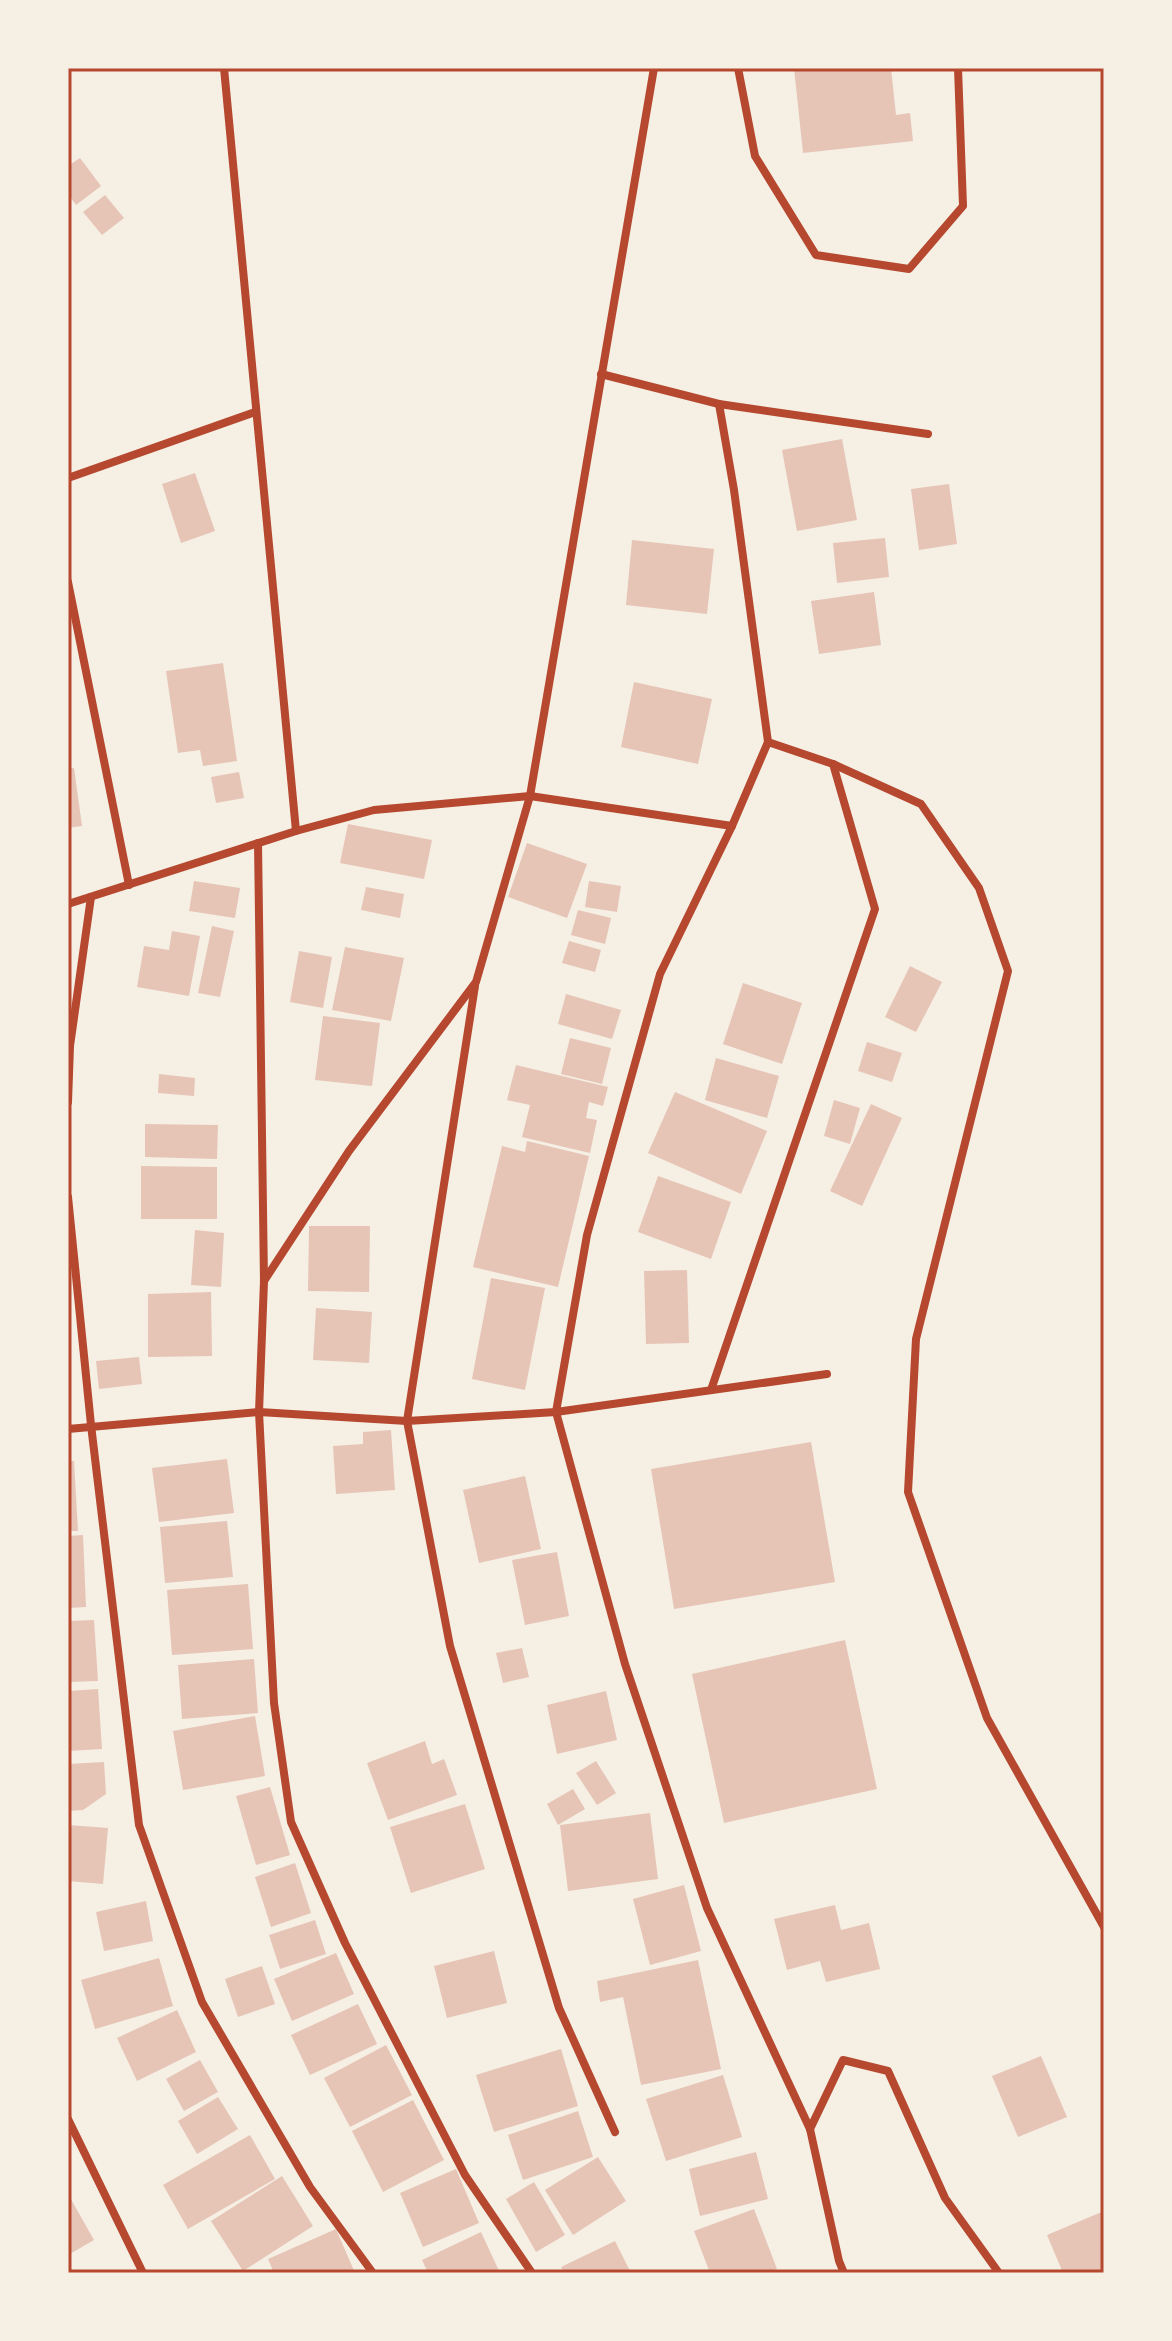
<svg xmlns="http://www.w3.org/2000/svg" width="1172" height="2341" viewBox="0 0 1172 2341" font-family="Roboto,sans-serif">
	<style>
		.building { fill: #e6c5b7 }
		.lines { fill: none; stroke-linecap: round; stroke-linejoin: round }
		.minor { stroke: #b5482f; stroke-width: 8 }
		.neatline { fill: none; stroke: #b5482f; stroke-width: 3 }
	</style>
	<rect width="100%" height="100%" fill="#f6efe4"/>
	<g class="building">
		<path d="M794,68h97l5,47 14,-2 3,28 -110,12z"/>
		<path d="M80,158l21,28 -25,19 -8,-11v-28z"/>
		<path d="M105,195l19,23 -22,17 -19,-23z"/>
		<path d="M842,439l15,81 -60,11 -15,-81z"/>
		<path d="M195,473l20,58 -34,12 -19,-59z"/>
		<path d="M949,484l8,60 -38,6 -8,-61z"/>
		<path d="M885,538l4,39 -52,6 -4,-40z"/>
		<path d="M632,540l82,9 -7,65 -81,-9z"/>
		<path d="M874,592l7,53 -62,9 -8,-53z"/>
		<path d="M223,663l14,98 -34,5 -3,-16 -22,3 -12,-82z"/>
		<path d="M634,682l78,17 -14,65 -77,-17z"/>
		<path d="M74,768l8,58 -14,2v-59z"/>
		<path d="M239,772l5,26 -28,5 -5,-26z"/>
		<path d="M348,824l84,16 -8,39 -84,-16z"/>
		<path d="M527,843l60,21 -20,54 -59,-21z"/>
		<path d="M194,881l46,7 -5,30 -46,-7z"/>
		<path d="M589,881l32,5 -4,26 -32,-5z"/>
		<path d="M366,887l38,7 -4,24 -39,-8z"/>
		<path d="M578,910l33,8 -6,26 -34,-9z"/>
		<path d="M212,926l22,5 -14,66 -22,-4z"/>
		<path d="M172,931l28,5 -11,60 -52,-9 7,-41 25,4z"/>
		<path d="M569,941l32,9 -6,22 -33,-9z"/>
		<path d="M345,947l59,11 -13,63 -59,-11z"/>
		<path d="M299,951l33,6 -9,51 -33,-6z"/>
		<path d="M910,966l32,16 -26,50 -31,-15z"/>
		<path d="M743,983l59,20 -20,61 -59,-20z"/>
		<path d="M566,994l55,16 -9,29 -54,-15z"/>
		<path d="M323,1016l57,7 -8,63 -57,-6z"/>
		<path d="M570,1038l41,10 -9,36 -41,-10z"/>
		<path d="M867,1042l35,11 -10,29 -34,-11z"/>
		<path d="M716,1058l63,18 -12,42 -62,-18z"/>
		<path d="M516,1065l92,22 -5,19 -14,-4 -3,16 11,2 -7,33 -68,-16 8,-32 -23,-5z"/>
		<path d="M159,1074l36,4 -1,18 -36,-3z"/>
		<path d="M675,1092l92,39 -26,63 -93,-41z"/>
		<path d="M834,1100l26,8 -10,36 -26,-8z"/>
		<path d="M871,1104l31,14 -40,88 -32,-15z"/>
		<path d="M145,1124l73,1 -1,34 -72,-2z"/>
		<path d="M527,1141l62,15 -31,131 -85,-20 29,-121 23,6z"/>
		<path d="M141,1166l76,1v52h-76z"/>
		<path d="M658,1176l73,26 -20,57 -73,-27z"/>
		<path d="M309,1226h61l-1,66 -61,-1z"/>
		<path d="M195,1230l29,3 -3,54 -30,-2z"/>
		<path d="M687,1270l2,73 -43,1 -2,-73z"/>
		<path d="M491,1278l54,10 -20,102 -53,-11z"/>
		<path d="M211,1292l1,64 -64,1v-63z"/>
		<path d="M316,1308l56,4 -3,51 -56,-3z"/>
		<path d="M139,1357l3,27 -43,5 -3,-28z"/>
		<path d="M391,1430l4,60 -59,4 -3,-48 30,-2v-12z"/>
		<path d="M811,1442l24,140 -161,27 -23,-140z"/>
		<path d="M227,1459l7,54 -75,9 -7,-54z"/>
		<path d="M68,1461h6l4,70h-10z"/>
		<path d="M525,1476l16,73 -62,14 -16,-73z"/>
		<path d="M227,1521l6,56 -68,6 -5,-56z"/>
		<path d="M83,1535l3,72 -18,1v-72z"/>
		<path d="M557,1552l12,64 -44,9 -13,-65z"/>
		<path d="M248,1584l5,65 -81,6 -5,-65z"/>
		<path d="M94,1620l4,61 -30,1v-61z"/>
		<path d="M845,1640l32,149 -153,34 -32,-149z"/>
		<path d="M522,1648l7,29 -26,6 -7,-30z"/>
		<path d="M254,1659l4,54 -76,6 -4,-54z"/>
		<path d="M98,1689l4,60 -34,2v-60z"/>
		<path d="M606,1691l11,49 -60,14 -10,-49z"/>
		<path d="M255,1716l10,60 -82,14 -10,-59z"/>
		<path d="M425,1741l7,23 12,-5 13,36 -69,25 -21,-57z"/>
		<path d="M596,1761l20,32 -19,12 -21,-32z"/>
		<path d="M104,1762l2,32 -23,16 -15,1v-47z"/>
		<path d="M270,1787l20,68 -34,10 -20,-69z"/>
		<path d="M573,1789l12,20 -27,16 -11,-21z"/>
		<path d="M465,1804l20,65 -74,24 -21,-66z"/>
		<path d="M650,1813l8,66 -90,12 -8,-66z"/>
		<path d="M68,1825l40,3 -5,56 -35,-3z"/>
		<path d="M295,1863l16,50 -40,14 -16,-50z"/>
		<path d="M684,1885l17,66 -51,14 -17,-66z"/>
		<path d="M146,1901l7,40 -49,10 -8,-39z"/>
		<path d="M835,1905l6,25 28,-7 11,46 -54,13 -6,-21 -33,9 -13,-51z"/>
		<path d="M315,1920l11,34 -46,15 -11,-34z"/>
		<path d="M494,1951l13,52 -60,15 -13,-52z"/>
		<path d="M336,1953l18,41 -62,27 -18,-42z"/>
		<path d="M159,1958l14,48 -78,23 -14,-49z"/>
		<path d="M698,1960l23,109 -80,16 -18,-88 -23,5 -3,-21z"/>
		<path d="M262,1966l13,38 -37,13 -13,-38z"/>
		<path d="M358,2004l19,40 -67,31 -19,-40z"/>
		<path d="M177,2010l19,42 -59,29 -20,-43z"/>
		<path d="M386,2045l26,50 -62,32 -26,-49z"/>
		<path d="M561,2049l17,57 -84,26 -18,-57z"/>
		<path d="M1041,2056l26,61 -49,20 -26,-61z"/>
		<path d="M200,2060l18,32 -34,19 -18,-32z"/>
		<path d="M723,2075l19,62 -76,24 -20,-62z"/>
		<path d="M218,2097l20,32 -41,25 -19,-33z"/>
		<path d="M413,2100l31,60 -61,32 -31,-61z"/>
		<path d="M578,2111l15,46 -70,23 -15,-45z"/>
		<path d="M250,2135l25,44 -87,50 -25,-44z"/>
		<path d="M756,2152l12,47 -68,17 -11,-47z"/>
		<path d="M598,2157l28,44 -53,34 -28,-45z"/>
		<path d="M456,2169l23,54 -56,24 -23,-54z"/>
		<path d="M282,2176l31,50 -70,45 -32,-50z"/>
		<path d="M534,2182l31,53 -29,17 -30,-53z"/>
		<path d="M68,2194l26,46 -26,15z"/>
		<path d="M754,2209l23,60 -12,4h-55l-16,-42z"/>
		<path d="M1104,2211v62h-41l-16,-38z"/>
		<path d="M336,2229l19,44h-81l-6,-14z"/>
		<path d="M481,2232l19,41h-72l-6,-13z"/>
		<path d="M615,2241l16,32h-67l-3,-6z"/>
	</g>
	<g class="lines">
		<g class="minor">
			<path d="M224,68l72,763"/>
			<path d="M738,68l17,88 61,99 93,14 54,-63 -5,-138"/>
			<path d="M601,374l118,30 209,30"/>
			<path d="M719,404l15,86 34,252 -36,84 -72,148 -73,261 -31,177 69,252 82,244 103,221 29,132 5,12"/>
			<path d="M68,478l187,-66"/>
			<path d="M68,582l61,303"/>
			<path d="M768,742l65,22 88,40 58,84 29,83 -92,368 -8,153 79,226 117,209"/>
			<path d="M258,843l6,438 -5,131 15,291 17,119 54,121 120,232 67,98"/>
			<path d="M68,904l228,-73 78,-21 156,-14 202,30"/>
			<path d="M475,986l-68,435 43,225 109,362 56,124"/>
			<path d="M68,1102l2,-56 21,-149"/>
			<path d="M68,1197l23,228 48,400 63,177 108,185 63,86"/>
			<path d="M264,1281l85,-130 127,-169 54,-186 124,-728"/>
			<path d="M711,1390l164,-481 -42,-145"/>
			<path d="M68,1429l191,-17 148,9 149,-9 271,-38"/>
			<path d="M68,2119l75,154"/>
			<path d="M810,2129l33,-69 45,11 57,127 54,75"/>
		</g>
	</g>
	<rect width="1172" height="2341" fill="none" stroke="#f6efe4" stroke-width="140"/>
	<rect x="70" y="70" width="1032" height="2201" class="neatline"/>
</svg>
